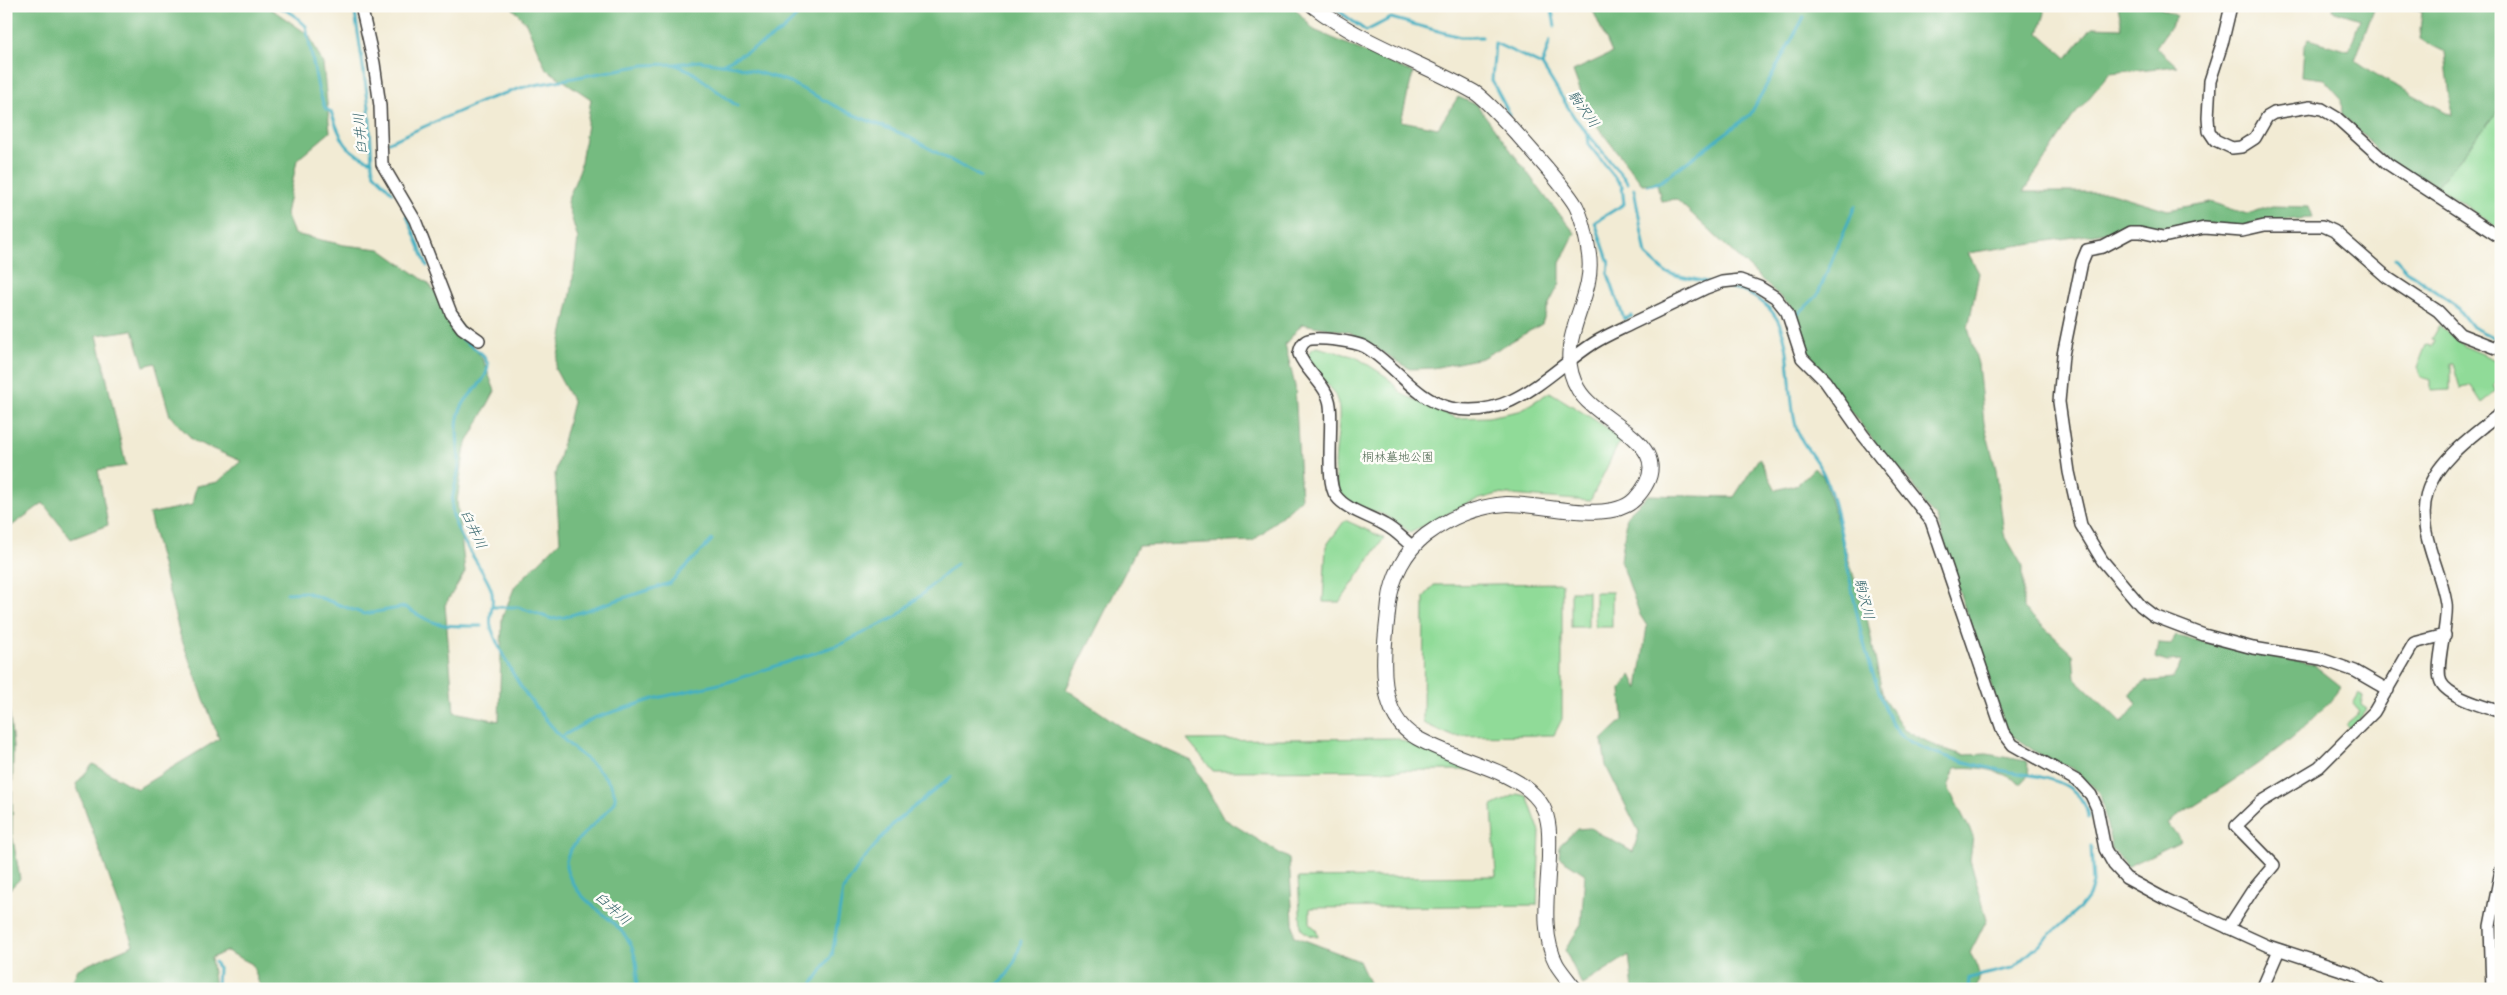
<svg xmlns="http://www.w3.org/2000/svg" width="2507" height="995" viewBox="0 0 2507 995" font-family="'Balsamiq Sans','Klee One',sans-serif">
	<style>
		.green { fill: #90db98; stroke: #567c5a }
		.forest { fill: #74bb80; stroke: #486c4e }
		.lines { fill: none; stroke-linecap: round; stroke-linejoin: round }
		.stream { stroke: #44b0c2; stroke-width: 3 }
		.minor-casing { stroke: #3c3b38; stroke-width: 14 }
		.tertiary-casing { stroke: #3c3b38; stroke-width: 16 }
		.minor { stroke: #fff; stroke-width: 11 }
		.tertiary { stroke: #fff; stroke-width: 14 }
		.labels { text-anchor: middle; stroke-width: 5; stroke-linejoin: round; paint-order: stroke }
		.park-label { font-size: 12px; fill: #455f47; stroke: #fdfcf7 }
		.water-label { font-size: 14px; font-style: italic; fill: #2e5f67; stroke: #fdfcf7 }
	</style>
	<rect width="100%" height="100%" fill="#fdfcf7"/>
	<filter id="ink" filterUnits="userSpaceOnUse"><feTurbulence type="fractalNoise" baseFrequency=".02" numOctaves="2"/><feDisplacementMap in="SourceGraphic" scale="10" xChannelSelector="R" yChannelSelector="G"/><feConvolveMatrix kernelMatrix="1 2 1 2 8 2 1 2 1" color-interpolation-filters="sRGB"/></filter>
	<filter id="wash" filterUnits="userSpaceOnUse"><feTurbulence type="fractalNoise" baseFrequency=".0096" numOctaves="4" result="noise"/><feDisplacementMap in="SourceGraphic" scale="20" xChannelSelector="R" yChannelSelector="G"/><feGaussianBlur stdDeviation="1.12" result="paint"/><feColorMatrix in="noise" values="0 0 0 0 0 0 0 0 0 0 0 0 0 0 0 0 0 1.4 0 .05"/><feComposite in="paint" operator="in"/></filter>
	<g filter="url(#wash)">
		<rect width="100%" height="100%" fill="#f2ebd4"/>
		<g class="green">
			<path d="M2501,108v122l-64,-44z"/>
			<path d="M2439,325l25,21 37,16v14l-7,10 3,5 -15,12 -11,-17 -11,2 -7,-24h-3v26l-20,1v-11l-9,-3 -4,-9 9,-23 6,1 2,-6 -3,-1z"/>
			<path d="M1317,347l39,10 31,20 15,17 54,24 32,-1 31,-6 31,-19 59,37 12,10 -31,62 -92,-7 -28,8 -60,31c-7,-6 -14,-12 -22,-16 -13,-7 -34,-10 -45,-21 -18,-19 1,-70 -5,-93 -6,-21 -26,-29 -31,-47l5,-7z"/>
			<path d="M1345,520l39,18 -44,64h-17l3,-56z"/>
			<path d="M1562,583v136l-8,16 -102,1 -29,-13 1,-126 10,-12z"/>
			<rect x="1571" y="591" width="17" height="36"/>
			<rect x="1595" y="592" width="17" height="35"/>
			<path d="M2359,693l4,4 -2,8 6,4 -16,21 -5,-6 14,-12 -7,-8z"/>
			<path d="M1396,738l76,32 -259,1 -26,-31z"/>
			<path d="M1517,794l10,2 13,36 -3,73 -227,3v16l6,5 2,8 -9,-2 -8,-6 -3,-51 198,-2 -4,-70z"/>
		</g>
		<g class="forest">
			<path d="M6,6h261l42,29 14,29 7,68 -33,28 -11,54 8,20 50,11 36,4 48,34 32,41 24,38 11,29 -30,56 -8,54 8,71 -20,33 9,107 45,9 3,-103 13,-32 45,-45 -5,-67 18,-72 -18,-33 16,-75 7,-55 -11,-37 13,-33 11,-70 -45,-30 -20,-46 -15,-17h782l21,24 99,43 -12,48 37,7 20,-31 19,8 70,94 28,34 -15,30v20l-11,21 -7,20 -60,34 -49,10 -23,1 -61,-37 -47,-8 -17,20 10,42 6,113 -48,42 -115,5 -72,143 69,47 57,25 31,57 66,41 5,77 65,25 13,28h-1111l-9,-25 -25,-13 -16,7 4,31h-146l9,-20 55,-24 -57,-161 17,-20 44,25 82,-50 -39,-104 -31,-121 43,-9 4,-19 22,-4 23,-21 -47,-20 -24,-25 -15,-53 -11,3 -11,-36 -36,5 29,131 -28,4 10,55 -37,14 -28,-36 -37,27z"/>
			<path d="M1591,6h450l4,7 -6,20 28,25 25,-31 30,1 -4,-22h38l21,10 -21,31 21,19 -67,7 -38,45 -49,74h85l60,18 42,-8 37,12 25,-8 36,1 4,11 -49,3 -21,6 -42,-4 -30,5 -43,-4 -13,7 -146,22 11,20 -11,55 10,36 6,59 12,46 8,65 19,33v41l50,46 2,24 47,45 15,-19 -7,-11 15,-11 27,-3 10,-18 -15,1 -12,-4 3,-15 13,1 5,-8 138,29 28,22c-45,58 -114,96 -174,136l13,18 -54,26 -15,-18 -12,-56 -28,-25 -32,-13 -33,-23 -56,-164 -14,-50 -13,-13 -5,-12 -17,-22 -9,-5 -86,-111 -16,-48 -115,-108 -15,2 -4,-18 -15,1 -52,-67 -17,-46 39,-18z"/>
			<path d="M2333,6h42l-20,54 28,19 69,36 -7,-63 -26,-13 3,-27 -17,-6h96v102l-64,78 -48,-25 -47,-47 -1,-16 -17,-19 -22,-3 2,-29 5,-8 40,12 11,-32 -28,-9z"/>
			<path d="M1759,458l17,32 22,-6 16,-16 9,8 45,147 15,74 21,33 36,18 24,7 23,-1 39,7 4,13 -9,10c-20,-14 -42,-18 -66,-16l-7,19 25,49 -3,24 17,59 -17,34c6,10 14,25 5,36h-342l-4,-34 -47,30 -17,-35 16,-25 4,-51 -26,-17 1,-12 17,-16 13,-1 43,24 6,-20 -33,-66 -4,-26 21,-20 -2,-31 10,-14 7,14 9,-63 -7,-11 -19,-54 6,-46 21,-20 86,2z"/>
			<path d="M6,702l3,6 4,39 -1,86 8,46 -14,14z"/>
		</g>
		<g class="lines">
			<g class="stream">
				<path d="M240,6h4"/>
				<path d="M277,6l16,8 13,12 12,62 7,20 6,4c10,25 12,40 41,49"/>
				<path d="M354,6l15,101 3,58 2,8 18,19"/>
				<path d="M1332,6l34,25 25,-13 69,19h22"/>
				<path d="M1551,6l4,20"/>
				<path d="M1550,41l-8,24 32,52 54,66"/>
				<path d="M675,64l24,-3 37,5 51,15 62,32 56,22 76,42"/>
				<path d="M722,64c30,-15 64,-28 82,-58"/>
				<path d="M1510,115l-18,-34 3,-38 47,22"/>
				<path d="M1588,136l1,9 33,41 2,18 -29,18 14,41 -1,11 16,45 8,-3"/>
				<path d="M389,142l96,-42 39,-13 120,-22 30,-1 17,7 46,35"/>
				<path d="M1648,185l12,-3 90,-67 54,-98"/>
				<path d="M1634,189l12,66 20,18 41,9"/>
				<path d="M407,216l20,50"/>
				<path d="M2395,258l12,13 47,33 18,23 29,14"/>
				<path d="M1728,287c17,4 34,12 45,26 22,29 13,82 24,117 5,14 16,26 24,39 6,10 10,24 13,35 15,58 21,119 41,176 7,18 13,45 28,57 23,17 78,30 107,35 19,3 42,5 58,15 11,7 19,18 20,31"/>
				<path d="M1797,315l20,-19 38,-90"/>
				<path d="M447,316l10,19 25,19 6,10c0,21 -26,30 -30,54 -3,14 1,31 1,45 0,15 -8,30 -7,45 1,26 30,57 39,81 5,12 -3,26 0,38 6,19 25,54 37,70 11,14 22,28 34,41 15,16 48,35 53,57 4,18 -58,47 -48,76 18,50 79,46 69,118"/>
				<path d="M287,593l18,-1 59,22 41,-7c33,21 38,19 76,19"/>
				<path d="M492,607h26l34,12 13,-2 105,-34 42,-43"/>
				<path d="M561,737l33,-19 63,-20 71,-16 113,-38 55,-27 60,-53"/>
				<path d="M215,962l3,6 -1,21"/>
				<path d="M809,989l23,-34 11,-65 20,-30 31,-37 57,-46"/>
				<path d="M992,989c18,-13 24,-27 29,-48"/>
				<path d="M1968,989l1,-11 44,-10 67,-60 9,-12 4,-12 -2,-38"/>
			</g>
		</g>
	</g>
	<g filter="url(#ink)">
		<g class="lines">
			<defs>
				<g id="minor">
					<path d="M361,6l13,57 6,43 2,58 33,56 36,93 11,15 17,12"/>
					<path d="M2231,6l-9,38 -12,37 -2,37 1,13 6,9 17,8 9,-1 14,-9 12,-21 7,-4 36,-6 12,2 15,9 51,46 113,74"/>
					<path d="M2501,413c-25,20 -65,47 -74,80 -11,39 13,73 19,110 3,21 -12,64 -5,79 7,15 44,25 60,30"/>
					<path d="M1412,546c-9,-7 -17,-16 -27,-21 -15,-9 -39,-15 -49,-29 -11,-13 -3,-71 -6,-91 -2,-19 -24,-33 -31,-51 1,-5 2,-10 7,-13 7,-6 50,1 59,6 30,17 50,53 86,61 60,13 98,-36 143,-65 11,-7 25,-13 37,-19 25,-12 50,-24 75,-36l16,-6 18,-2 19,7 16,10 12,15 15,46 23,23 38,54 68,86 72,211 10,13 66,37 12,13 6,13 8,41 9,16 12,13 39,21 103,47 86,28 24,15"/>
					<path d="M2388,690l-33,-19 -34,-12 -68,-11 -49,-13 -50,-19 -13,-10 -39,-46 -21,-35 -12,-53 -10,-70 4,-47 19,-93 5,-12 16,-3 28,-15h9l23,5 41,-9 38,3 22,-5h59l11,5 54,47 50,33 22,23 41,16"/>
					<path d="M2228,928l24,-37 22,-26 -38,-39 25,-24 58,-35 55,-55 40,-69 31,-8"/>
					<path d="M2262,989l17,-39"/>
					<path d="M2492,989l-2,-63 11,-56"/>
				</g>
				<path id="tertiary" d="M1313,6c48,37 108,56 161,86 17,10 91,95 102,114 7,14 11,34 13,49 7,46 -38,88 -11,134 20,36 108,56 57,110 -25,26 -94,4 -128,5 -29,2 -57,13 -81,31 -21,16 -34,42 -37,68 -4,42 -17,110 28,135 25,14 55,23 81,34 17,8 35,17 45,35 8,16 6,33 6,50 -1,34 -9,77 8,108 5,8 12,16 18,24"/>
			</defs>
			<use href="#minor" class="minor-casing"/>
			<use href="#tertiary" class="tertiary-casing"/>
			<use href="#minor" class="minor"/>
			<use href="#tertiary" class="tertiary"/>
		</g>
	</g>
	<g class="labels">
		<g class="park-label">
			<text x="1398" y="461">桐林墓地公園</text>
		</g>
		<g class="water-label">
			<text transform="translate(1584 109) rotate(55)" y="5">駒沢川</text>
			<text transform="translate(360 134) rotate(-95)" y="5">臼井川</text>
			<text transform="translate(474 529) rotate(65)" y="5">臼井川</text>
			<text transform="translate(1865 599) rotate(76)" y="5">駒沢川</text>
			<text transform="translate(613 908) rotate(42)" y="5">臼井川</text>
		</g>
	</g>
	<rect width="2507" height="995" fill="none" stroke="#fdfcf7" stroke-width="25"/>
</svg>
